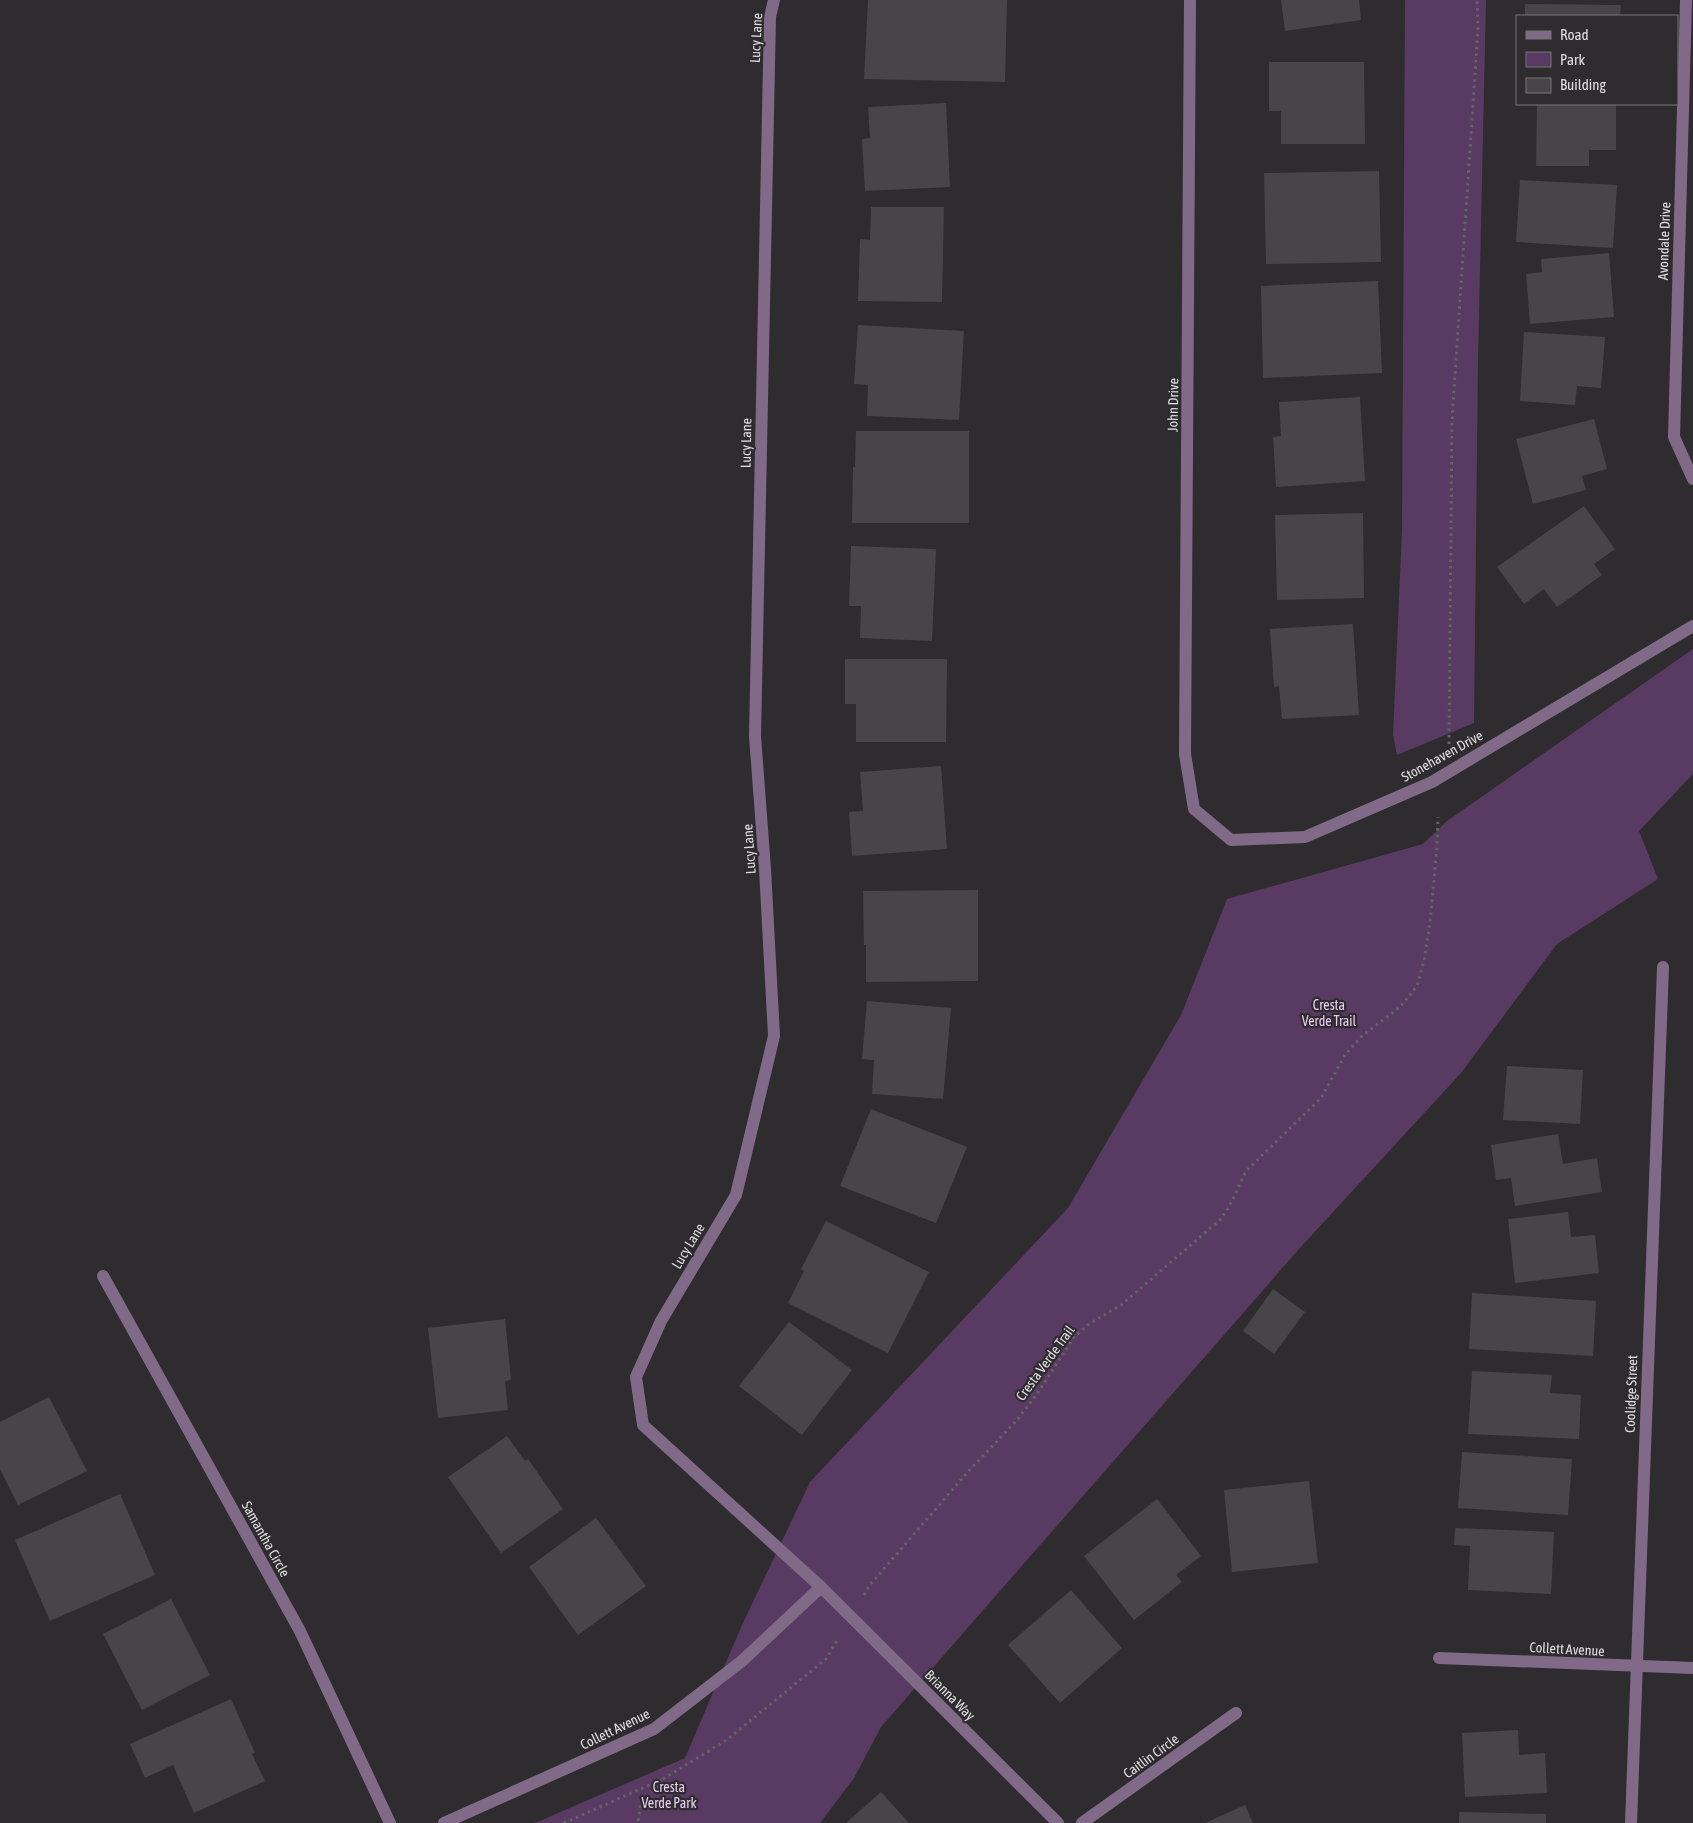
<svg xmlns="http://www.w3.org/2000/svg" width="1693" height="1823" viewBox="0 0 1693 1823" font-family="'Asap Condensed',sans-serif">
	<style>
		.green { fill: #593a63 }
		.building { fill: #474547 }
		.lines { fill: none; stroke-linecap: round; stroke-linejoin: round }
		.path { stroke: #656366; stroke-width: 3; stroke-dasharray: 2.5 4; stroke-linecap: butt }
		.minor { stroke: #816a88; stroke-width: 12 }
		.labels { text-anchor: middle; stroke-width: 4.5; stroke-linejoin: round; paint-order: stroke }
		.street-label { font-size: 14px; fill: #e0dfe0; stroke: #2e2c2f }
		.park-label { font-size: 14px; fill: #eacdf3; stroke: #2e2c2f }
	</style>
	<rect width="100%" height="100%" fill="#2e2c2f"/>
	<g class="green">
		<path d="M1405,0h81l-8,361 -4,362 -77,32 -4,-20 9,-205z"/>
		<path d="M1693,649v125l-54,57 19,48 -101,65 -96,129 -162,176 -418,478 -27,51 -34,45h-285l150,-65 57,-133 68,-143 258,-274 113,-193 46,-116 196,-55 24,-23z"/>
	</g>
	<g class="building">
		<path d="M868,0h139l-2,82 -141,-3z"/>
		<path d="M1281,0h78l2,20 -76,11z"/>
		<path d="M1525,4l96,1 -1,11h-95z"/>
		<path d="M1269,62h95l1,82h-84v-33h-12z"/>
		<path d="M946,103l4,84 -85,4 -3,-52 8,-1 -2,-31z"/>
		<path d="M1537,104h79v46h-27v16h-53z"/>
		<path d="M1379,171l2,91 -115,2 -2,-91z"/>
		<path d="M1520,180l97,5 -4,63 -97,-6z"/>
		<path d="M871,207h73l-2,95 -84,-1 2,-62 10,1z"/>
		<path d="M1609,253l5,64 -84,7 -4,-50 16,-2 -1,-13z"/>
		<path d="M1378,281l4,92 -119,5 -2,-92z"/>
		<path d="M858,325l106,6 -5,89 -92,-4 1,-31 -14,-1z"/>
		<path d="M1524,332l81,5 -4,51 -24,-2 -2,19 -55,-4z"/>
		<path d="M1360,397l5,84 -89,6 -3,-50 8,-1 -2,-34z"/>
		<path d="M1594,419l13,50 -25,7 4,14 -53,14 -17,-65z"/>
		<path d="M856,431h113v92h-117l1,-56h2z"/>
		<path d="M1584,506l31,43 -21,15 8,11 -45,32 -13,-18 -20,15 -27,-37z"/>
		<path d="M1363,513l1,85 -87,2 -2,-85z"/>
		<path d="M851,546l85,3 -4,92 -72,-3 1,-32h-12z"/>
		<path d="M1353,624l6,91 -77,4 -3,-33 -5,1 -4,-58z"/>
		<path d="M845,659h102l-1,83h-90v-38h-11z"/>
		<path d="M941,766l6,83 -95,7 -3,-44 14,-1 -3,-39z"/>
		<path d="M978,890v91l-112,1v-37h-2l-1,-54z"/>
		<path d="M867,1001l84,7 -8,91 -71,-5 2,-34 -12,-1z"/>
		<path d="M1507,1066l76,4 -3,54 -77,-4z"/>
		<path d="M871,1109l96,38 -31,76 -96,-37z"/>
		<path d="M1558,1134l5,30 34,-6 5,34 -87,14 -4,-28 -15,2 -5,-35z"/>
		<path d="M1568,1212l3,25 24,-2 4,38 -84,10 -7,-64z"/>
		<path d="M826,1221l103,51 -41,81 -100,-50 16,-32 -3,-2z"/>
		<path d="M1273,1289l32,23 -31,42 -31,-23z"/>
		<path d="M1472,1293l124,8 -3,55 -124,-7z"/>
		<path d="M505,1319l6,61 -6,1 3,29 -70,8 -10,-90z"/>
		<path d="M789,1322l63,48 -50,65 -63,-49z"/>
		<path d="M1472,1371l80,4 -2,18 31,2 -2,44 -111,-5z"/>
		<path d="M49,1397l38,74 -69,34 -18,-36v-47z"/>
		<path d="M507,1436l18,25 3,-2 35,50 -62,44 -53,-76z"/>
		<path d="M1462,1452l110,7 -4,56 -110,-7z"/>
		<path d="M1309,1481l9,82 -86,9 -8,-82z"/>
		<path d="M120,1494l35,81 -105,46 -35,-81z"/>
		<path d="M1157,1499l44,57 -25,19 6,7 -48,38 -50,-64z"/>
		<path d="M596,1518l50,68 -68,49 -49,-68z"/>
		<path d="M1455,1528l99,4 -3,62 -83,-4 2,-44 -16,-1z"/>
		<path d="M1071,1590l51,58 -62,55 -52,-58z"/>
		<path d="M171,1599l39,76 -68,35 -39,-76z"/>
		<path d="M231,1699l24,54 -3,1 13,27 -71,32 -21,-48 -28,13 -15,-34z"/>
		<path d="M1518,1730l1,25 26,-2 2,40 -82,4 -3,-64z"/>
		<path d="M881,1792l28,31h-63z"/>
		<path d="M1245,1805l8,18h-48z"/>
		<path d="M1459,1812l87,2v9h-87z"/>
	</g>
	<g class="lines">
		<g class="path">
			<path d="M1449,744l3,-324 26,-391 -1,-29"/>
			<path d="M864,1595l5,-9 97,-112 52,-55 21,-28 35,-54 15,-13 32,-19 100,-86 8,-12 17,-36 75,-73 24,-43 17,-19 38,-29 17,-21 7,-25 6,-39 7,-75 1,-30"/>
			<path d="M663,1779l65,-40 98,-80 12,-20"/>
			<path d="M564,1823l99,-44 -23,28 -2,16"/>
		</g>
		<g class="minor">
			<path d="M774,0l-4,17 -15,719 10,133 9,167 -38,159 -75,126 -25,56 7,48 178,162 237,236"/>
			<path d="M1190,0l-5,754 9,55 37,31 74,-3 127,-55 261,-156"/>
			<path d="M1686,0l-12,437 19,42"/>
			<path d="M103,1276l197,355 90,192"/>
			<path d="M1439,1658l254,10"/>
			<path d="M444,1823l210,-94 88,-68 79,-74"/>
			<path d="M1082,1823l154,-110"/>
			<path d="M1631,1823l32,-856"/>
		</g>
	</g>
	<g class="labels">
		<g class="street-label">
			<text transform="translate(756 38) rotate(-87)" y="5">Lucy Lane</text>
			<text transform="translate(1664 241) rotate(-88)" y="5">Avondale Drive</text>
			<text transform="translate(1173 405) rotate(-89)" y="5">John Drive</text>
			<text transform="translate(746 443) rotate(-89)" y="5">Lucy Lane</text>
			<text transform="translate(1442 756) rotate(-29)" y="5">Stonehaven Drive</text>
			<text transform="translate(749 849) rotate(-94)" y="5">Lucy Lane</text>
			<text transform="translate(688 1246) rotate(-59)" y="5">Lucy Lane</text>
			<text transform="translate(1045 1363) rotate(-54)" y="5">Cresta Verde Trail</text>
			<text transform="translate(1631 1394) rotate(-88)" y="5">Coolidge Street</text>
			<text transform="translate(266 1539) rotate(61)" y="5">Samantha Circle</text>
			<text transform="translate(1567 1649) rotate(3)" y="5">Collett Avenue</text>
			<text transform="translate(950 1695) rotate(45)" y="5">Brianna Way</text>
			<text transform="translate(615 1729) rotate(-26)" y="5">Collett Avenue</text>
			<text transform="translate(1151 1756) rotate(-36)" y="5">Caitlin Circle</text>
		</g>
		<g class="park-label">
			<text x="1329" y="1010">Cresta<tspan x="1329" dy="16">Verde Trail</tspan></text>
			<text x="669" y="1792">Cresta<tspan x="669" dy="16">Verde Park</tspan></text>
		</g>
	</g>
	<rect x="1516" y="15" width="162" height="90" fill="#2e2c2f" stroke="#757476"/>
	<rect x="1526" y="31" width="25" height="8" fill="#816a88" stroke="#757476"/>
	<text x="1560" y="40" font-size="15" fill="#e0dfe0">Road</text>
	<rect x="1526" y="52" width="25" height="15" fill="#593a63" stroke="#757476"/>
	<text x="1560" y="65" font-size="15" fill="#e0dfe0">Park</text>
	<rect x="1526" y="78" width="25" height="15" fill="#474547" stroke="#757476"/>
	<text x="1560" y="90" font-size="15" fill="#e0dfe0">Building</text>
</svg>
